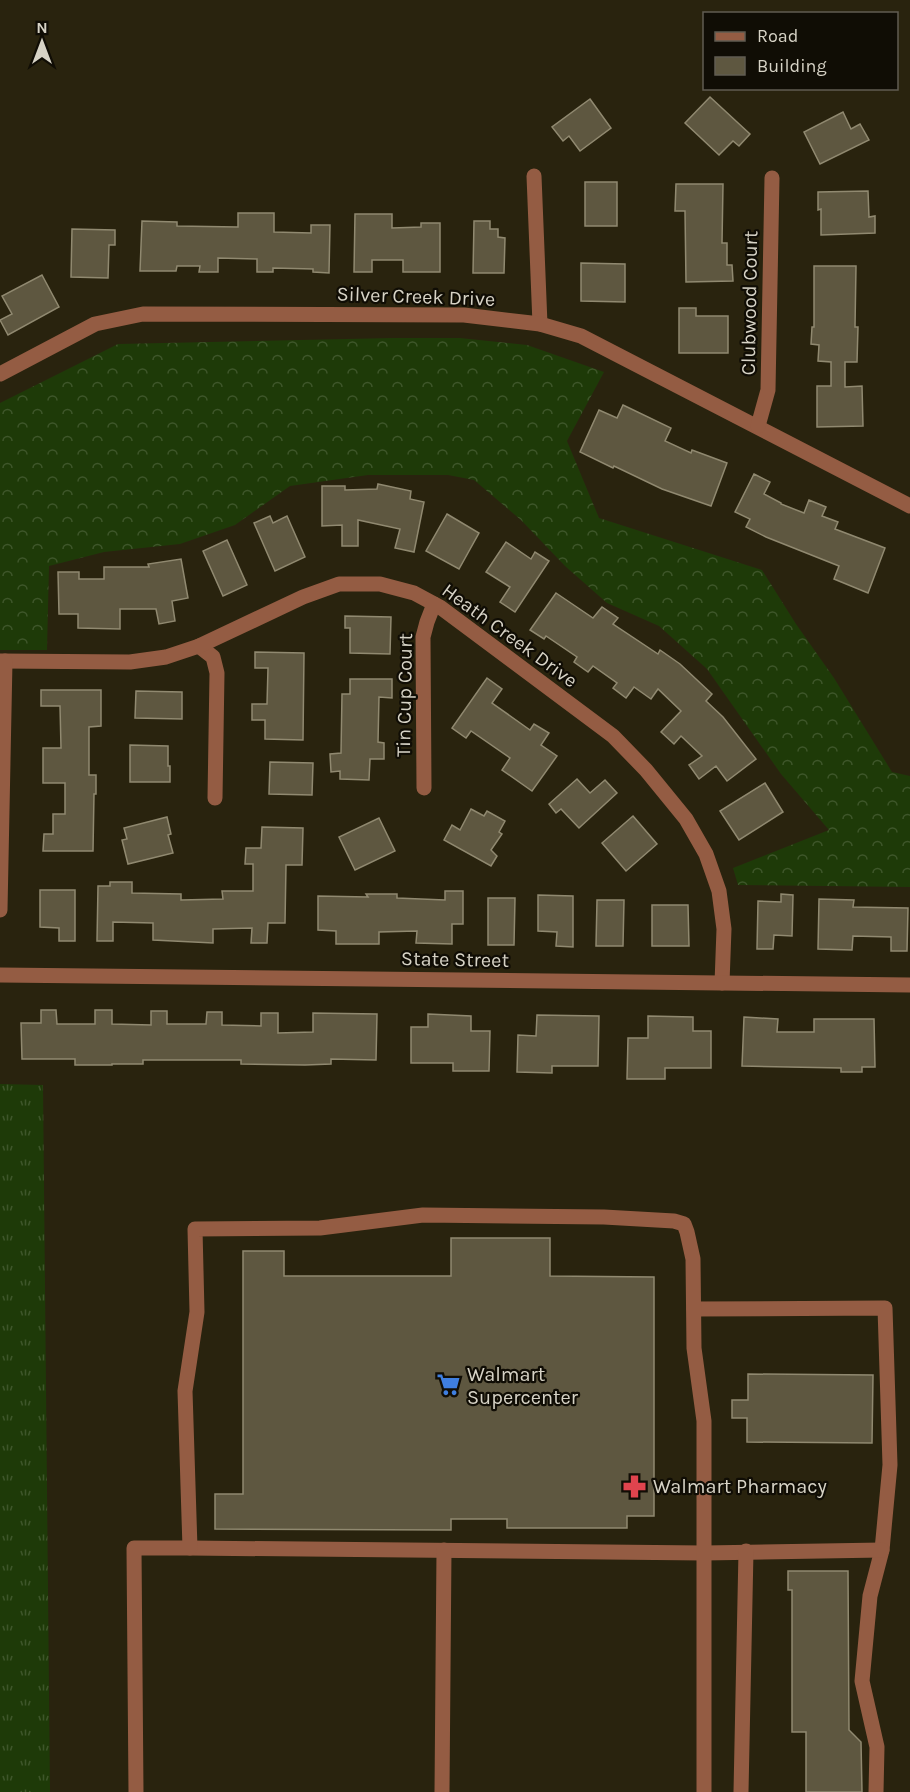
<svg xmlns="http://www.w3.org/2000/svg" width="910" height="1792" viewBox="0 0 910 1792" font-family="Karla,sans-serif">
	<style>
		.grass { fill: url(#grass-tufts) }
		.forest { fill: url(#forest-crowns) }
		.building { fill: #5e5740; stroke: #908970; stroke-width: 1.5 }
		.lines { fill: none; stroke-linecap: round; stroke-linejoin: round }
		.minor { stroke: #945c43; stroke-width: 15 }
		.labels { text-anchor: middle; stroke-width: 4.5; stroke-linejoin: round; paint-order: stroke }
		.street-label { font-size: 20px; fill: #d7d3c6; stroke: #100d05 }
		.poi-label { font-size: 20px; fill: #d7d3c6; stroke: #100d05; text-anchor: start }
	</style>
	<defs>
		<pattern id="grass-tufts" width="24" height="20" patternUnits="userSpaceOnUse" patternTransform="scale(1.5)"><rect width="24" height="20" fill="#1e3a08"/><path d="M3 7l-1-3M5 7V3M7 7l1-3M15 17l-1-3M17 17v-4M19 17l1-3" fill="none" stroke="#3e562a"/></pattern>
		<pattern id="forest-crowns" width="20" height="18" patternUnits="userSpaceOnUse" patternTransform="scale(1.5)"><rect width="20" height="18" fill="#1e3a08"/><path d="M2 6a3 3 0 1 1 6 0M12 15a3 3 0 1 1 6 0" fill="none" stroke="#3e562a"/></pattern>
	</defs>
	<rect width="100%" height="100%" fill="#29230e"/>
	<path class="grass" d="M0,1084l43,1 7,707h-50z"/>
	<path class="forest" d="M393,338h67l67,7 77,27 -37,69 32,77 163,52 34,54 38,54 58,94 18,4v111l-172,-2 -5,-17 96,-38 -48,-56 -74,-105 -48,-43 -52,-23 -42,-37 -44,-46 -47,-40 -26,-5h-80l-78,11 -55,39 -55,19 -76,8 -55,14 -2,84h-47v-247l118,-59z"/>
	<g class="building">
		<path d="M710,97l40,37 -11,12 -6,-5 -14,14 -34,-32z"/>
		<path d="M590,99l21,29 -31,23 -11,-15 -6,5 -11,-14z"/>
		<path d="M843,112l8,17 9,-5 9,16 -49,24 -16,-32z"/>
		<rect x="585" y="182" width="32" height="44"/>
		<path d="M676,184h47l-1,59h5v22h5l1,16 -47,1 -1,-71h-10z"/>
		<path d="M868,191l1,26 6,-1v17l-54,2v-26l-3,1v-18z"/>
		<path d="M238,213h36v19l37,1v-8h19l-1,48 -16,-1v-3l-40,-1v4h-16v-13l-39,-1v14h-19l1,-6h-23l-1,5h-36l2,-50 35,1v4l61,1z"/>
		<path d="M355,214h37v14l29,-1v-4h19v49h-37v-12h-31v12h-18z"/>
		<path d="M474,221h16v8h8v8l7,1 -1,35h-31z"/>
		<path d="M72,229l43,1v15h-6l-1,33 -37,-1z"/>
		<path d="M581,263l44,1v38l-44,-1z"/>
		<path d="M814,266h42l-1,61h3l-1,35h-12v25l17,-1 1,40 -46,1v-41h14v-24l-13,-1 1,-16 -8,-1 1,-17h2z"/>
		<path d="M42,275l17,32 -51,28 -8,-15 12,-6 -10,-18z"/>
		<path d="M679,308h17v8h32v37h-49z"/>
		<path d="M623,405l48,23 -6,13 26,12 1,-3 35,13 -16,43 -49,-17 -48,-23 -1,2 -33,-16 19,-42 18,8z"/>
		<path d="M754,474l16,8 -6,12 17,9v1l23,9 5,-13 17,7 -4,9 16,6 -3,7 50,19 -17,45 -34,-14 5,-13 -73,-29 -20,-10 4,-8 -15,-7z"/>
		<path d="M378,484l33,7 -1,8 14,3 -10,50 -19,-4 5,-19 -42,-9v26h-16v-21l-20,1v-40h23v4l32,-1z"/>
		<path d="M447,514l32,19 -20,36 -33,-18z"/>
		<path d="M270,516l3,7 14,-7 18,41 -30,14 -21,-48z"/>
		<path d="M227,540l20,45 -24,11 -20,-45z"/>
		<path d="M506,542l25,17 4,-7 14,9 -34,51 -15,-10 10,-15 -24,-15z"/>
		<path d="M181,559l7,39 -16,3 3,20 -16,3 -3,-15h-36v20l-42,-1v-14h-19l-1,-42h21v7h25v-12h45l-1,-3z"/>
		<path d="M556,593l37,25 9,-11 16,11 -5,6 45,30 2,-4 20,14 32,30 -6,7 17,16 33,42 -29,22 -11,-15 -17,13 -10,-14 13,-9 -21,-20 -7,8 -13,-12 20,-21 -23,-22 -7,10 -17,-12 -8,11 -13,-10 4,-5 -24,-17 -5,6 -14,-10 3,-5 -31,-21 -2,3 -14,-9z"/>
		<path d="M345,616l46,1 -1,37 -40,-1v-25h-5z"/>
		<path d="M255,652l49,1 -1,87 -38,-1v-19h-13v-16h15l1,-36h-13z"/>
		<path d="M487,678l15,11 -10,14 38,27 4,-6 15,9 -8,12 16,11 -25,35 -30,-21 8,-12 -39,-27 -5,7 -14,-10z"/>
		<path d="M350,679h42v19l-13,-1 -1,45 6,1v16h-14l-1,21 -29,-1v-8l-9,1 -1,-18 11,-1 1,-59h8z"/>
		<path d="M41,690h60v36l-12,1v48h7v19h-2l-1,57h-50l1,-17h9v-20h12v-31h-22v-35h18l-1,-42h-19z"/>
		<path d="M136,691l46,1v27l-47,-1z"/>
		<path d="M130,745l38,1v20h2v16h-40z"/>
		<path d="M270,762l43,1 -1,32 -43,-1z"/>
		<path d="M577,779l13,14 15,-13 12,13 -38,35 -18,-19 -5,4 -7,-9z"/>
		<path d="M765,783l18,29 -44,28 -19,-29z"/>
		<path d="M471,809l13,7 3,-5 18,10 -6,11 3,2 -11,16 6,6 -6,10 -47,-26 8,-15 8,5z"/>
		<path d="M633,816l24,28 -31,27 -24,-28z"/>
		<path d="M167,817l4,17 -3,1 5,18 -45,11 -6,-24 5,-1 -3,-11z"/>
		<path d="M379,818l16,33 -40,19 -16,-33z"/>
		<path d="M262,827l41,1 -1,37h-16l-1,58h-17l-1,20h-16l1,-15 -39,1v14l-60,-3v-17l-40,-1v19h-16l1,-55h12v-4h22v11l49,1v6l42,-1 -1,-8h31v-27h-8l1,-16h15z"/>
		<path d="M40,890h35v51h-16v-13l-19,-1z"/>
		<path d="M445,891h18v33h-11v20l-36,-1 1,-12 -38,1v12h-43v-13l-18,-1v-34l50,1 -2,-3h31v4l48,2z"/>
		<path d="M781,894l12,1 -1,41 -18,-1 -1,14h-16l1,-48 23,1z"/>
		<path d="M538,895l35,1v51l-17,-1 1,-14 -19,-1z"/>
		<path d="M488,898h27l-1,47h-26z"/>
		<path d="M819,899l35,1 -1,7 55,1 -1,43h-16v-14l-38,-1 -1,14 -34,-1z"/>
		<path d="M597,900h27l-1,46h-27z"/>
		<path d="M652,905h36l1,41h-37z"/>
		<path d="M41,1010h15l1,14h38v-14h17v14l39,1v-14h16v13h39l1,-12h15v13l39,1v-13h17v20l35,-1v-19l64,1 -1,46 -45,-1v5l-26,1 -64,-1v-4h-98v4h-31v1h-37v-6h-53l-1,-36h20z"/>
		<path d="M428,1014l43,2v15h19l-1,40h-36v-8h-42v-36h17z"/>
		<path d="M537,1015l62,1 -1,50h-46v7l-35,-1 1,-37 18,1z"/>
		<path d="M648,1016l45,1v14h18v37h-46v11h-38l1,-41h20z"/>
		<path d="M744,1017l34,2 -1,13h37v-13h60l1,48h-13v5h-21v-4l-99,-2z"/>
		<path d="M451,1238h99v38l104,1v239h-27v12h-120v-9h-56v11l-236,-1v-35h28v-243h41v25h167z"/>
		<path d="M748,1374l125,1 -1,68 -125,-1v-24h-15v-18h16z"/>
		<path d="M788,1571h60l1,159 12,12 1,50h-56v-60h-14v-142h-4z"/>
	</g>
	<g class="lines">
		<g class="minor">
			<path d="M534,176l6,148"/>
			<path d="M0,374l95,-50 48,-10 321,1 76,9 41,12 329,170"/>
			<path d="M758,426l10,-36 4,-212"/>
			<path d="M199,646l14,11 4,16 -2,125"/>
			<path d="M0,661l130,1 36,-5 33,-11 104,-49 36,-13h41l34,9 26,14 173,129 33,34 40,49 20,35 13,37 5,38 -2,54"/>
			<path d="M424,788l-1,-151 4,-15 7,-18"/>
			<path d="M0,910l5,-249"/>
			<path d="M0,975l910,10"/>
			<path d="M694,1309l191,-1 5,157 -8,85 -12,46 -8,85 15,66 -1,45"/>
			<path d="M190,1548l514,5 178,-3"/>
			<path d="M136,1792l-2,-244h56l-5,-157 12,-79 -2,-83 125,-1 103,-13 181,2 70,4 10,3 3,8 6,27 1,89 10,73v371"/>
			<path d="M442,1792l2,-242"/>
			<path d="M741,1792l5,-241"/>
		</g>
	</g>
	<defs>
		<symbol id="supermarket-bare" viewBox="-9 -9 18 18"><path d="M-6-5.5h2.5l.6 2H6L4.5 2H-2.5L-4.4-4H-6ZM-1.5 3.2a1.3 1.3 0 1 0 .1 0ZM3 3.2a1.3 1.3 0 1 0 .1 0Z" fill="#3f7fe0" stroke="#100d05" stroke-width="2.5" paint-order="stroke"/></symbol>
		<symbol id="pharmacy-bare" viewBox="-9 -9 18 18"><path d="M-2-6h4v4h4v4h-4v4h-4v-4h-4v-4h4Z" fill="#e0444e" stroke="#100d05" stroke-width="2.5" paint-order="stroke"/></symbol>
	</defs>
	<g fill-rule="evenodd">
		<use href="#supermarket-bare" x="432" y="1368" width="33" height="33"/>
		<use href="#pharmacy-bare" x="618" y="1470" width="33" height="33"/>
	</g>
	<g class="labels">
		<g class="street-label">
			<text transform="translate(416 296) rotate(2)" y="7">Silver Creek Drive</text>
			<text transform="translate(749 303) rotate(-89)" y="7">Clubwood Court</text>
			<text transform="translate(510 635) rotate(36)" y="7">Heath Creek Drive</text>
			<text transform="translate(404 695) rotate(-89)" y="7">Tin Cup Court</text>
			<text transform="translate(455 959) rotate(1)" y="7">State Street</text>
		</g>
		<g class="poi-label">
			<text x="467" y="1381">Walmart<tspan x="467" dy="23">Supercenter</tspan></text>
			<text x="653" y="1493">Walmart Pharmacy</text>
		</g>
	</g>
	<rect x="703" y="12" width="195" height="78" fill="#100d05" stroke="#605c52" stroke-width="1.5"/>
	<rect x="715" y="32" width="30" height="9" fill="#945c43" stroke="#605c52" stroke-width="1.5"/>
	<text x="757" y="42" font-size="18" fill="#d7d3c6">Road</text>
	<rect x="715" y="57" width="30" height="18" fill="#5e5740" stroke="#605c52" stroke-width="1.5"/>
	<text x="757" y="72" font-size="18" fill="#d7d3c6">Building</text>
	<g transform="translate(42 42)" stroke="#100d05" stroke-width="4.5" paint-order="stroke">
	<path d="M0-4.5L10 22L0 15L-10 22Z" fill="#d7d3c6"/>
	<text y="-9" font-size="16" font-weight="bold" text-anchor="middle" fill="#d7d3c6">N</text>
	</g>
</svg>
